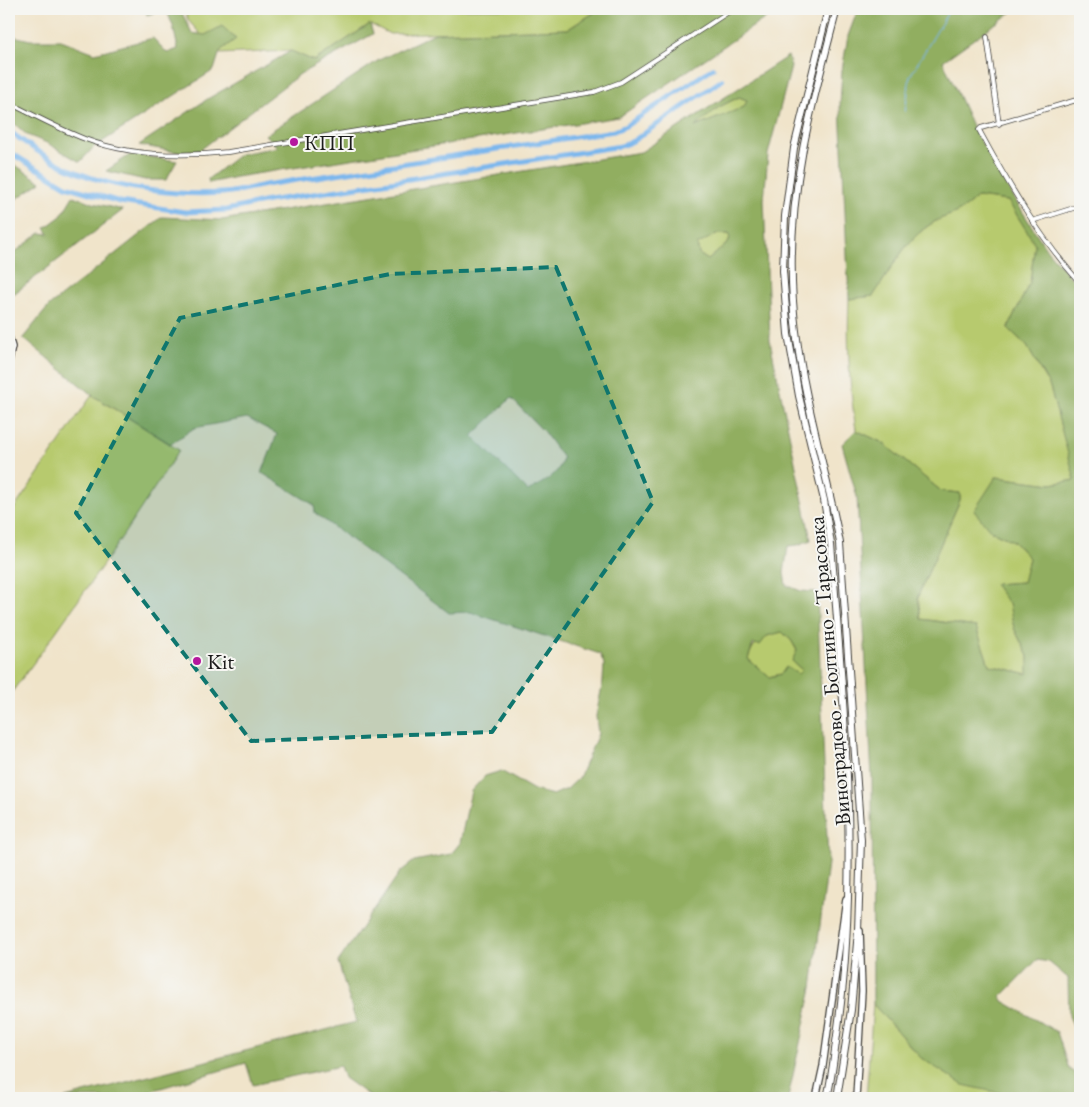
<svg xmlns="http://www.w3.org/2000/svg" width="1089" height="1107" viewBox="0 0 1089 1107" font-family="'EB Garamond',serif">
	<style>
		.green { fill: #b7ca6e; stroke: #6a7345 }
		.forest { fill: #91ae61; stroke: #56653e; fill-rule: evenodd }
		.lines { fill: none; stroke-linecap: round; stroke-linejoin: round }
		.stream { stroke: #7bb7ed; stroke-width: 1 }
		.canal { stroke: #7bb7ed; stroke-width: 5 }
		.street-casing { stroke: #3c3a36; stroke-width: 5.5 }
		.secondary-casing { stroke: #3c3a36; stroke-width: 8 }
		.primary-casing { stroke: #3c3a36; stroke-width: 8 }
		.street { stroke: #fff; stroke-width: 4 }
		.secondary { stroke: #fff; stroke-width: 5.5 }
		.primary { stroke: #fff; stroke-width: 6 }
		.marked { fill: #0f766e; fill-opacity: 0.2; stroke: #0f766e; stroke-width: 4; stroke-dasharray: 10 6; stroke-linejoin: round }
		.poi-dot { fill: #b5179e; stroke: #f6f6f2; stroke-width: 2 }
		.labels { text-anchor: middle; stroke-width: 4; stroke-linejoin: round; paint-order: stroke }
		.poi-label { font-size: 22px; fill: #1c1c1c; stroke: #f6f6f2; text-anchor: start }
		.street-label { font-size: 22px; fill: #1c1c1c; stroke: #f6f6f2 }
	</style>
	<rect width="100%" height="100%" fill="#f6f6f2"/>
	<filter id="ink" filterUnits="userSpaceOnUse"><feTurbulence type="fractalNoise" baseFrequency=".02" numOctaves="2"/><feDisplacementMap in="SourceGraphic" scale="10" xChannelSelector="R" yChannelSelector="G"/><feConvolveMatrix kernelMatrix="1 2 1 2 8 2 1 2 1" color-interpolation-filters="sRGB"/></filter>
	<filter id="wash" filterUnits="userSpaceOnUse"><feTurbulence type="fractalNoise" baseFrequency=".0096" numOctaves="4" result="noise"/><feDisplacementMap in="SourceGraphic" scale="20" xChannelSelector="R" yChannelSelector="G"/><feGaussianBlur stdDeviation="1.12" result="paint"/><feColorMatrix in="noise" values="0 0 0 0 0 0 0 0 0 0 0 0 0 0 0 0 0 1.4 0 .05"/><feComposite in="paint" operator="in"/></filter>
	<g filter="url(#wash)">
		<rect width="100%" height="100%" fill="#f0e4ca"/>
		<g class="green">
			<path d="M184,9h416l-32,20 -178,5 -20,-10 -56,37 -23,-10 -73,3 -30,-34z"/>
			<path d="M739,97l8,3 -2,7 -52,21 26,-21z"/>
			<path d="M978,197l30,4 27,43 -5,38 -22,46 19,18 23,41 26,93 -25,4 -55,-7 -5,54 22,10 16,17 -5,24 -30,2 15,19 5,25 14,28 1,18 -40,-9 -13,-38 -55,-8 -3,-23 42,-96v-7l-19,-2 -58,-48 -27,-13c-7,-44 -9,-87 -7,-131l24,-3c19,-27 31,-56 61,-74 8,-5 17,-7 25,-11 7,-4 13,-9 19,-14z"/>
			<path d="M716,234h14l-1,8 -21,18 -9,-6 -2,-9z"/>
			<path d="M92,395l87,55c-54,84 -110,166 -170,246v-180z"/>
			<path d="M782,632l9,8 6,11 -5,10 10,9 -3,4h-18l-12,3 -21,-18c7,-20 13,-22 34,-27z"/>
			<path d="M873,1004l48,54 85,36 17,4h-157z"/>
		</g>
		<g class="forest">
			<path d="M145,9h27l-1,1 10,1 11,22 13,2 17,-9 14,13 -16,12 -6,19 -120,77 -14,15 -33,-19 -20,-8 -18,-16v-84l21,5h31l34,13 58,-15 14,15 11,-4 -5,-23 -7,-17 -19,6z"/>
			<path d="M600,9h179l-160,108 -383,60 -27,6 -1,-4 32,-25 38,-7 -13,-12 114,-75 56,-27 133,-4z"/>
			<path d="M858,9h158l-73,52 30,67 44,75 30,47 33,38v755l-11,-27 -1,-38 -19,-16 -12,-2 -36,37 2,4 54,31 12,37 11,8v21h-57l-60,-13 -42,-27 -48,-54 -1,-226 -15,-281 -15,-53 14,-14 27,13 58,48 19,2v7l-42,96 3,23 55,8 13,38 39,9v-18l-14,-28 -5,-24 -15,-20 29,-2 6,-24 -16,-17 -22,-10 -17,-20 22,-34 55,7 24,-4 -25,-93 -23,-41 -19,-18 22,-46 5,-38 -27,-43 -30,-4c-6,5 -12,10 -19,14 -8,5 -17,6 -25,11 -30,18 -42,47 -61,74l-24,3 -9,-194 2,-35 6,-34z"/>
			<path d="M370,24l3,10 -73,40 -100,76 -24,2 -37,-7 70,-47 82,-47 23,10z"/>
			<path d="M788,56l3,11 -23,87 -4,46 6,141 41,199 -13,5 -10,1 -4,27 2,12 15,6 16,1 11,271 -16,125 -24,110h-416l-28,-20 -4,-12 -87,19 -7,-22 -119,35h-62l291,-76 -18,-60 62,-90 14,-11 37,-7 9,-11 11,-52 14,-15 16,-5 33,19 19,5 14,-6 12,-11 19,-44 -2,-18 7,-35 1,-17 -4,-10 -130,-42 -21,1 -134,-100 -1,-8 -52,-32 15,-39 -30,-16 -53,10 -23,16 -79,-49 -69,-57 26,-32 113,-89 60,3 419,-68zM739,97l8,3 -3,7 -49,20 24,-20zM716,234h14l-1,8 -21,18 -9,-6 -2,-9zM511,398l33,34 19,26c-4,18 -20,24 -35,33l-56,-55zM782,632l9,8 6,10 -5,11 10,9 -4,4 -12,-7 -5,7 -12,3 -21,-18 5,-15 7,1 7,-9z"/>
			<path d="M131,154l46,7 -11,19h-21l-39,-9z"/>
			<path d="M9,161l32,21 -32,22z"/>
			<path d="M73,196l20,7 30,7 -108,83 -6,1 1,-38 30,-23 9,1 -4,-6 16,-12z"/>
		</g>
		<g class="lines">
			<path class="stream" d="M905,112l5,-36 40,-67"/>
			<g class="canal">
				<path d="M9,131c20,15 41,30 65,40 41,18 104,25 149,22 14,-1 28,-5 42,-8l349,-54 12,-5 87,-58"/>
				<path d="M9,152l57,34 54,16 65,10 42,-2 41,-9 353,-55 12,-5 89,-61"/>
			</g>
		</g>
	</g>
	<g filter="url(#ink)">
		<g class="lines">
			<defs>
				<g id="street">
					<path d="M987,37l12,87"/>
					<path d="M1080,99l-99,29 -2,2c29,54 61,108 101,153"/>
					<path d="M9,103c25,12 50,26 76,36 45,17 95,18 143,13l366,-60 27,-10 112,-73"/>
					<path d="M1032,221l48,-15"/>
				</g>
				<g id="secondary">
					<path d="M9,337l3,10 -3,14"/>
					<path d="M816,1098l7,-32 23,-167"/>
					<path d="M856,1098l6,-107 -2,-60"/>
				</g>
				<g id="primary">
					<path d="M837,9c-12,46 -25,93 -34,140 -11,59 -15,122 -7,182 8,70 31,142 44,212l21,297 -3,91 -7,79 -14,88"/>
					<path d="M827,1098c5,-21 7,-42 10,-63 23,-163 7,-328 -6,-491l-7,-44 -25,-104 -11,-62 -5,-63 2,-55 9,-68 34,-139"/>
				</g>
			</defs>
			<use href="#street" class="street-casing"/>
			<use href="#secondary" class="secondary-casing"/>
			<use href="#primary" class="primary-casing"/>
			<use href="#street" class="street"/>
			<use href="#secondary" class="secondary"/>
			<use href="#primary" class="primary"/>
		</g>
	</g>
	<path class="marked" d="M556,267l97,235 -161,230 -241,9 -175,-228 104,-195 210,-44z"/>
	<g class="poi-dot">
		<circle cx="294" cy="142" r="5"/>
		<circle cx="197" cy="661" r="5"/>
	</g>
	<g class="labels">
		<g class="poi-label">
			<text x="304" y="150">КПП</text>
			<text x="207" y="669">Kit</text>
		</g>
		<g class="street-label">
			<text transform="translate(829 671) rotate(-95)" y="8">Виноградово - Болтино - Тарасовка</text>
		</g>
	</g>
	<rect width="1089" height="1107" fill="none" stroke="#f6f6f2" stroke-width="30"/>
</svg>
